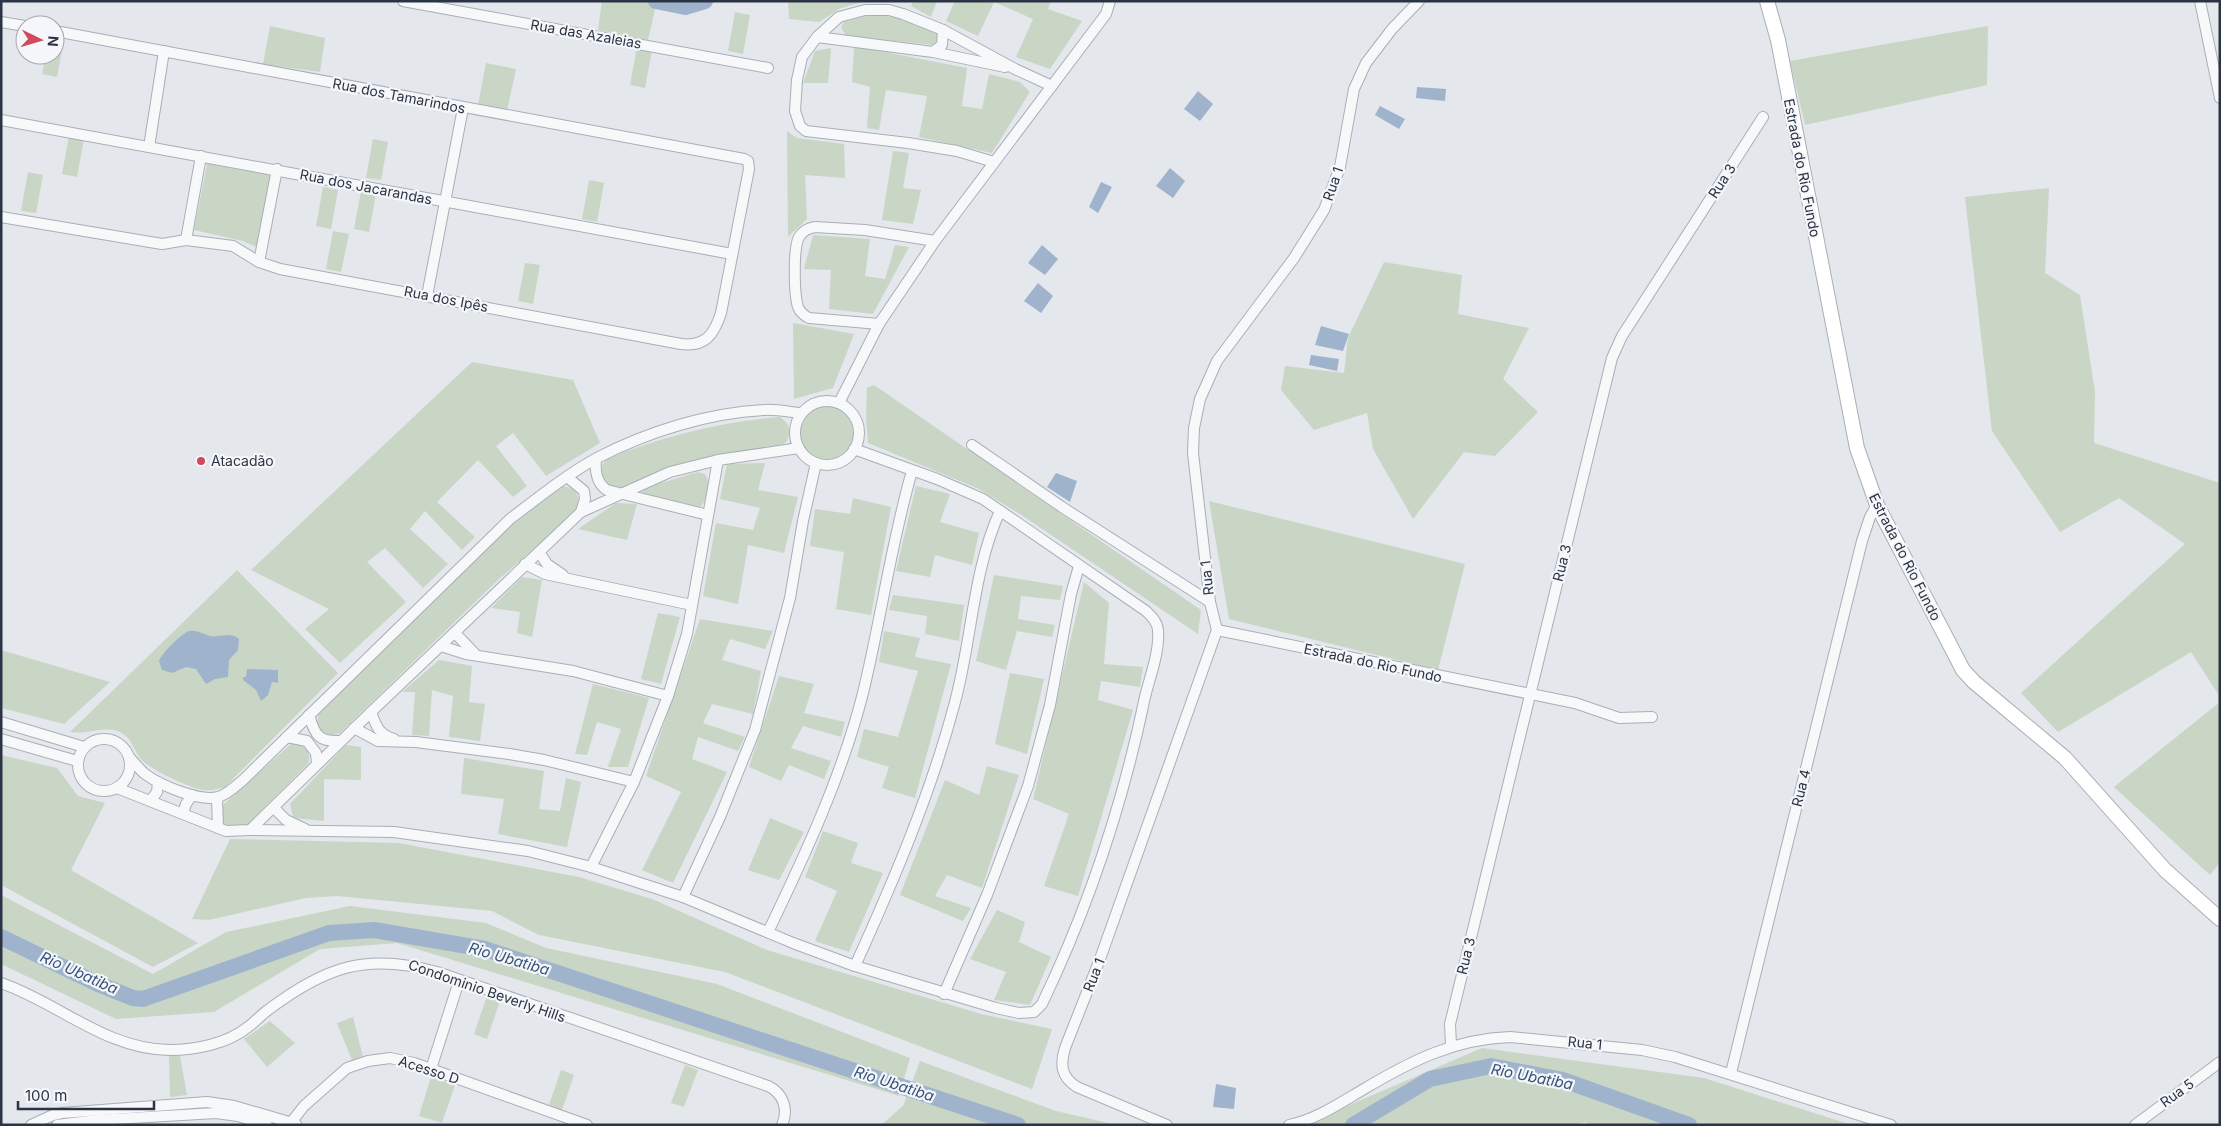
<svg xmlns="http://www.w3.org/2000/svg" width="2221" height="1126" viewBox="0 0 2221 1126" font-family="Inter,sans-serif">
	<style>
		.green { fill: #c9d6c5 }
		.water { fill: #9fb4cc }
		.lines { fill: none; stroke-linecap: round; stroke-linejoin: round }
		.river { stroke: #9fb4cc; stroke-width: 16 }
		.street-casing { stroke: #a9aeb7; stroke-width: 12 }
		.secondary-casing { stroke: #a9aeb7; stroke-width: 16 }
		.street { stroke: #f7f8fa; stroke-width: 10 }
		.secondary { stroke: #fff; stroke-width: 14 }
		.poi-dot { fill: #d1495b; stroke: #f4f6f9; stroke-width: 2 }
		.labels { text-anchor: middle; stroke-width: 4.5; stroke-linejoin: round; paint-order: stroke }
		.street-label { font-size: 14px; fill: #2b3445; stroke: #f4f6f9 }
		.poi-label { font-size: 14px; fill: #2b3445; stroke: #f4f6f9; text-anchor: start }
		.water-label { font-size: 15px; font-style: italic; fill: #34527a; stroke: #f4f6f9 }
	</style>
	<rect width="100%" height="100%" fill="#e4e7ec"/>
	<g class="green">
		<path d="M602,1h44l10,4 -8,35 -50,-10z"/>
		<path d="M788,1h78l-25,7 -22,14 -30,-3z"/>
		<path d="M913,1h24l-6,16 -20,-11z"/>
		<path d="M955,1h96l-3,8 34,12 -32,48 -34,-12 17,-38 -39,-17 -16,34 -32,-15z"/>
		<path d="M735,12l15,3 -7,39 -15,-3z"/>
		<path d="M869,15l31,2 32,13 5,3v7l-3,5 -88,-9 -5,-9 3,-5z"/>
		<path d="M270,26l55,12 -5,34 -57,-8z"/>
		<path d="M1988,26l-1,59 -182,40 -15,-64z"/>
		<path d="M55,37l9,2 -7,38 -15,-3 4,-19h9z"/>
		<path d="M854,46l113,22 -5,38 20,3 7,-35 31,8 10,10 -38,61 -73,-16 8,-41 -41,-6 -7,40 -12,-2 3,-41 -18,-5z"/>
		<path d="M637,47l15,3 -7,38 -15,-3z"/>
		<path d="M831,48l-3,35h-25l12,-32z"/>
		<path d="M486,63l30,6 -9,42 -29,-6z"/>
		<path d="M787,131l10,7 47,6 1,34 -40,-3 2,44 -19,18z"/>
		<path d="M69,136l15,3 -7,38 -15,-3z"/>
		<path d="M373,139l15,3 -7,38 -15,-2z"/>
		<path d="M893,151l16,2 -6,35 18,2 -8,34 -31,-4z"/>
		<path d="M208,159l57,11 6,5 -12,73 -16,-7 -49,-11z"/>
		<path d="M28,172l15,3 -7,38 -15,-2z"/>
		<path d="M589,180l15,3 -7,39 -15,-3z"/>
		<path d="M323,187l15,3 -7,39 -15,-3z"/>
		<path d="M2049,188l-4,85 35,22 15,97 -1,51 126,40v214l-29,-45 -133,80 -37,-39 164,-149 -66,-46 -59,34 -68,-101 -27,-234z"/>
		<path d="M361,191l15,3 -7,38 -15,-3z"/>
		<path d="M333,231l16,3 -8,38 -15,-3z"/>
		<path d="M813,235l57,4 -5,37 20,3 10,-34 14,2 -36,67 -44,-5 2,-39 -27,-1z"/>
		<path d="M1384,262l78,13 -4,39 71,14 -26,51 35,33 -43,44 -31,-4 -51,67 -40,-70 -6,-36 -53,17 -33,-40 4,-24 59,7 4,-35z"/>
		<path d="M525,263l15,2 -7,39 -15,-3z"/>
		<path d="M793,323l61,11 -21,54 -39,11z"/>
		<path d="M472,362l101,18 27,63 -54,33 -33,-43 -17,13 31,40 -14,11 -35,-37 -41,42 38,35 -13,13 -37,-39 -15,18 38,35 -25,24 -38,-40 -18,14 39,40 -66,61 -35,-34 24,-20 -78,-39z"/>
		<path d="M874,385l327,225 -3,24 -175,-118 -44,-27 -111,-46 -2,-27 1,-28z"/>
		<circle cx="827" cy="433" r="28"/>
		<path d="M780,417l7,6 3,9 -3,9 -7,6 -37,4 -38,7 -37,11 -48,19 -15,-4c-4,-10 -7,-16 2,-25 56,-23 113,-37 173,-42z"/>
		<path d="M765,463l-7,27 40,7 -14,56 -36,-8 -10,59 -35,-8 13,-73 37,7 7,-22 -40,-9 7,-35z"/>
		<path d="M698,472l7,2c6,9 3,26 -5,33l-58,-13 2,-6z"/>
		<path d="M562,486c15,2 19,11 16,25l-79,68 -159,154c-11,5 -20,0 -23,-11l2,-11 193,-189z"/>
		<path d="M916,486l34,8 -10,28 39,11 -7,32 -37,-10 -5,22 -34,-6z"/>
		<path d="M853,498l38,9 -20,108 -35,-6 8,-57 -34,-6 5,-37 35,5z"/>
		<path d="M1209,501l256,63 -27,106 -209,-51z"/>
		<path d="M616,503l21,1 -10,36 -49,-11z"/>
		<path d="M237,570l101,103 -113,114c-7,2 -14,4 -22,3 -14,-2 -54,-21 -62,-31 -8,-10 -9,-21 -21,-27 -16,-7 -33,3 -50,0z"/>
		<path d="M994,575l69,11 -3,14 -39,-4 -3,23 37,6 -3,12 -35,-6 -11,39 -30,-9z"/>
		<path d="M522,577l20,3 -10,57 -15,-4 3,-21 -29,-4z"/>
		<path d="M1084,582l25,21 -5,61 39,3 -3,20 -39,-6 -3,19 35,10 -55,186 -34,-10 25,-72 -36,-15z"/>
		<path d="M893,595l71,10 -5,36 -34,-7 2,-18 -38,-6z"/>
		<path d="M658,613l22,4 -19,67 -20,-5z"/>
		<path d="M700,619l73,12 -8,18 -35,-10 -8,21 39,11 -8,43 -41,-10 -9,19 42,14 -7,14 -40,-14 -6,22 35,13 -54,111 -31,-13 39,-78 -35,-16z"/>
		<path d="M884,631l36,7 -5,19 36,7 -36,134 -33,-10 7,-21 -32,-10 7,-28 34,8 20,-66 -39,-9z"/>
		<path d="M1,650l109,32 -46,42 -63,-16z"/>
		<path d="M439,660l33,6 -3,36 16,2 -5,37 -31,-4 4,-41 -21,-6 -3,46 -17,-1 3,-43h-13z"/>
		<path d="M1010,673l34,6 -17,75 -32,-10z"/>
		<path d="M779,676l35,8 -10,29 41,9 -4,15 -38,-11 -12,22 40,13 -7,18 -35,-14 -8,16 -32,-14z"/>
		<path d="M593,684l56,14 -21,69h-20l13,-38 -24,-7 -10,33 -12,-1z"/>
		<path d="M2220,702v160l-10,13 -96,-88z"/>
		<path d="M292,743c13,1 20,8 16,21l-62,62h-20l-5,-6 2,-15z"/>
		<path d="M346,745l15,2v33l-37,-1v42l-31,-3 -3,-14z"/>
		<path d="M1,755l56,13 21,28 27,7 -34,67 127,73 -45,24 -152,-82z"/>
		<path d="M464,758l80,13 -5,38 21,2 6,-33 15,4 -14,65 -69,-13 6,-35 -43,-5z"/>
		<path d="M987,766l32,9 -37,113 -35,-13 -12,21 36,12 -8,13 -63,-26 45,-115 34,15z"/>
		<path d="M770,818l34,14 -25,48 -31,-10z"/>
		<path d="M823,831l35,12 -7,20 32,10 -34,79 -34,-11 22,-50 -32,-14z"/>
		<path d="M230,839l169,4 180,34 73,22 115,51 214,64 71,15 -20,60 -307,-117 -186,-37 -47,-24 -155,-15 -31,2 -97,22 -17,-1z"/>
		<path d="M1,895l152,79 73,-42 124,-26 136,17 60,25 171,36 193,74 -11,38 -502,-153 -77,6 -106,63 -98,7 -115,-55z"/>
		<path d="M997,910l28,12 -6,20 32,15 -21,48 -36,-5 12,-28 -36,-13z"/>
		<path d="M487,996l13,5 -13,38 -13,-5z"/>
		<path d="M353,1017l10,40 -11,3 -15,-37z"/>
		<path d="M270,1021l25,22 -28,24 -23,-28z"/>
		<path d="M1482,1048l222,30 148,47h-261l-6,-3 -9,3h-273z"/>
		<path d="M169,1056h11l7,39 -17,2z"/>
		<path d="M920,1061l136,50 61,14h-236l22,-19z"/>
		<path d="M685,1065l13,5 -14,37 -13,-4z"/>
		<path d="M561,1070l13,5 -13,38 -13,-5z"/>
		<path d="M431,1077l24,8 -13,38 -23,-7z"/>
	</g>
	<g class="water">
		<path d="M1417,87l29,2 -1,12 -29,-3z"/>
		<path d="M1198,91l15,13 -13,17 -16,-12z"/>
		<path d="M1380,106l25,13 -6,10 -24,-14z"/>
		<path d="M1170,168l15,13 -12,17 -17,-12z"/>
		<path d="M1101,182l11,5 -14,26 -9,-6z"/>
		<path d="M1042,245l16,14 -13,16 -17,-12z"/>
		<path d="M1038,283l15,13 -12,17 -17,-12z"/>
		<path d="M1321,326l28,8 -6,17 -28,-6z"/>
		<path d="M1311,355l28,4 -2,12 -28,-6z"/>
		<path d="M1056,473l21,8 -7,21 -23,-15z"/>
		<path d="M189,631c9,-1 13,3 21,5 10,2 20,-5 29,3l-1,11 -9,10 -1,17 -13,2 -9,5 -10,-15 -10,-2 -14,6 -10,-3 -3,-9c2,-7 23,-28 30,-30z"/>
		<path d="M247,669l31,1v13l-6,-1 -4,13 -7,6 -5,-11 -13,-10v-3h3z"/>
		<path d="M1216,1084l20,4 -2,21 -21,-2z"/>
	</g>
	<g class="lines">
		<g class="river">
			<path d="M656,1l29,6 20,-6"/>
			<path d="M1,937l97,47 35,14 10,1 186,-66 45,-3 111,19 533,176"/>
			<path d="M1353,1125l77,-46 61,-13 72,14 126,45"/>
		</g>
		<defs>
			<g id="street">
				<path d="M403,1l365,67"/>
				<path d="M2200,1l20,97"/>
				<path d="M1,22l24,4"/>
				<path d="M817,37l116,15 72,15"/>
				<path d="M933,52l9,-7 1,-15"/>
				<path d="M1,120l731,134"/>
				<path d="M149,147l15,-96"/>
				<path d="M994,162l-37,-11 -49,-8 -102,-12 -6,-5 -5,-15 2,-31 5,-23 15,-20 22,-20 26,-7h24l14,4 40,16 72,39 37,17"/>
				<path d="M1,217l161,27 24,-4 47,6 26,16 21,7 401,75c24,3 33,-9 40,-31l28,-144 -1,-8 -4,-2 -689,-128"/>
				<path d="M186,240l15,-84"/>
				<path d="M259,262l18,-93"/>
				<path d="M427,296l36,-188"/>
				<path d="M879,324l-70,-6c-6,-3 -9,-6 -11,-11 -4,-13 -5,-59 1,-70 4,-7 10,-9 16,-10l50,3 70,11"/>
				<circle cx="827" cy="433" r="32"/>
				<path d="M839,403l40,-79 56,-83 171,-227 4,-13"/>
				<path d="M972,445l90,62 148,95"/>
				<path d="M596,459c-1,12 0,24 11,31l101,25"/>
				<path d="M567,477l17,14 1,8 -4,13"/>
				<path d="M539,552l8,12 16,11"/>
				<path d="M525,564l20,10 147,31"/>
				<path d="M1217,630l358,73 44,15 33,-1"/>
				<path d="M455,633l21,22"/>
				<path d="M441,646l25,8 107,17 95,25"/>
				<path d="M371,712c5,14 8,23 23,27"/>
				<path d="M309,715c6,21 10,27 32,26"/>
				<path d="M1,722l83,25"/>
				<path d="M354,728l24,13 38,1 93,12 35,6 90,22"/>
				<path d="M287,737l20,4 9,12 1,11"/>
				<circle cx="104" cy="765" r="26"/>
				<path d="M1,739l76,22"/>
				<path d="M129,757c5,5 10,12 16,17 15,11 54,28 73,23 9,-2 18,-11 25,-17l267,-261c28,-21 56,-44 87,-61 50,-26 110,-45 167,-48 12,-1 25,2 37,3"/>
				<path d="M117,788l109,43 24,-1 121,-118 210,-200 89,-40 48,-12 81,-12"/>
				<path d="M217,798l1,30"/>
				<path d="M151,800l6,-8 1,-10"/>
				<path d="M274,808l12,12 19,9"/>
				<path d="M183,813l3,-9 6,-9"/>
				<path d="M250,830l144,2 134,19 63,16 92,30 110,46 62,23 141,42 23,5 15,-1 8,-8c47,-98 81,-201 103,-307 5,-21 15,-46 13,-67 -1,-9 -7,-14 -12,-19l-163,-112 -46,-20 -83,-30"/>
				<path d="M591,867l43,-85 34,-86 19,-62 31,-174"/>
				<path d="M683,897l37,-80 35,-87 35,-132 13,-77 13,-58"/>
				<path d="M768,932c37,-77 74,-156 95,-239 18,-74 28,-149 49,-222"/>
				<path d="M855,966c39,-86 76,-173 100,-264 17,-63 18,-132 45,-191"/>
				<path d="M1,983c58,20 104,66 168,67 26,0 58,-6 79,-23 7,-5 13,-12 20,-17 57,-43 99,-58 169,-38l331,114c15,7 21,23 14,39"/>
				<path d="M944,994l43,-99 41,-109 22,-81 21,-111 8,-28"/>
				<path d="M1451,1045l-1,-21 162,-666 10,-22 141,-219"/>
				<path d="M431,1069l28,-88"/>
				<path d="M1731,1073l131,-532 8,-24 7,-12"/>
				<path d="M31,1125l22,-10 9,-2 145,-11 27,4 62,18"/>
				<path d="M57,1125l40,-5 119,-7 22,3 29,9"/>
				<path d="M289,1125l15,-19 43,-38 21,-7 22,-3 24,5 173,62"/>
				<path d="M1167,1125l-90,-38c-16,-10 -17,-22 -12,-39l35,-89 117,-329 -7,-28 -17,-149 1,-25 6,-29 17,-38 77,-103 30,-48 16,-43 14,-78 12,-26 26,-34 27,-28"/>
				<path d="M1289,1125c28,-6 51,-22 75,-36 47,-28 90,-50 146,-52l132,13 33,7 216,68"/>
				<path d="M2135,1125l85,-63"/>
			</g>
			<path id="secondary" d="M1767,1l11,39 79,408 20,57 86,165 11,12 91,76 100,112 55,49"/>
		</defs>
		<use href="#street" class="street-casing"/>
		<use href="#secondary" class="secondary-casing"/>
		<use href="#street" class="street"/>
		<use href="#secondary" class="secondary"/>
	</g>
	<circle class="poi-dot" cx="201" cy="461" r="5"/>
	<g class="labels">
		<g class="street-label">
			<text transform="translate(586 34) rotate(10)" y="5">Rua das Azaleias</text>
			<text transform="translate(399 96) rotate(11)" y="5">Rua dos Tamarindos</text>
			<text transform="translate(1802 168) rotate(79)" y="5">Estrada do Rio Fundo</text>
			<text transform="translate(1722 181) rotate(-57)" y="5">Rua 3</text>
			<text transform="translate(1333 184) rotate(-71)" y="5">Rua 1</text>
			<text transform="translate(366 187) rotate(11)" y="5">Rua dos Jacarandas</text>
			<text transform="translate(446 299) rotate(11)" y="5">Rua dos Ipês</text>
			<text transform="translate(1905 557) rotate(63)" y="5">Estrada do Rio Fundo</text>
			<text transform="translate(1562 563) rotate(-76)" y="5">Rua 3</text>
			<text transform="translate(1207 578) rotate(-96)" y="5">Rua 1</text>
			<text transform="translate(1373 663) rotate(12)" y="5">Estrada do Rio Fundo</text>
			<text transform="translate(1801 788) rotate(-76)" y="5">Rua 4</text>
			<text transform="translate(1466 956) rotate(-76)" y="5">Rua 3</text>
			<text transform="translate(1094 975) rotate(-68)" y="5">Rua 1</text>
			<text transform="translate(487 991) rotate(19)" y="5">Condominio Beverly Hills</text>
			<text transform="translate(1585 1043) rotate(6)" y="5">Rua 1</text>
			<text transform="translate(429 1070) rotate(18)" y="5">Acesso D</text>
			<text transform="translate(2177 1093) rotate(-36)" y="5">Rua 5</text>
		</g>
		<g class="poi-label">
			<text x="211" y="466">Atacadão</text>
		</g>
		<g class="water-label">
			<text transform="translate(509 959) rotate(16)" y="5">Rio Ubatiba</text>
			<text transform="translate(79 973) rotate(24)" y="5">Rio Ubatiba</text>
			<text transform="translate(1532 1077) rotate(11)" y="5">Rio Ubatiba</text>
			<text transform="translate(894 1084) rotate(18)" y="5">Rio Ubatiba</text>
		</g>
	</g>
	<rect width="2221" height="1126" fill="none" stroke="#2b3445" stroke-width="5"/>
	<g transform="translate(40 40) rotate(95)"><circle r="24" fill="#f4f6f9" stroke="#a4a8b1"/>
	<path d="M0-4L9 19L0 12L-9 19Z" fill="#d1495b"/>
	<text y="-8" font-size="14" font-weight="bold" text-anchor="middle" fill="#2b3445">N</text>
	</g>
	<path d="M18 1101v8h136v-8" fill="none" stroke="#2b3445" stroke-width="2.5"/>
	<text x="25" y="1101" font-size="15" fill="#2b3445" stroke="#f4f6f9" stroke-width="4" paint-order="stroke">100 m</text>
</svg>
